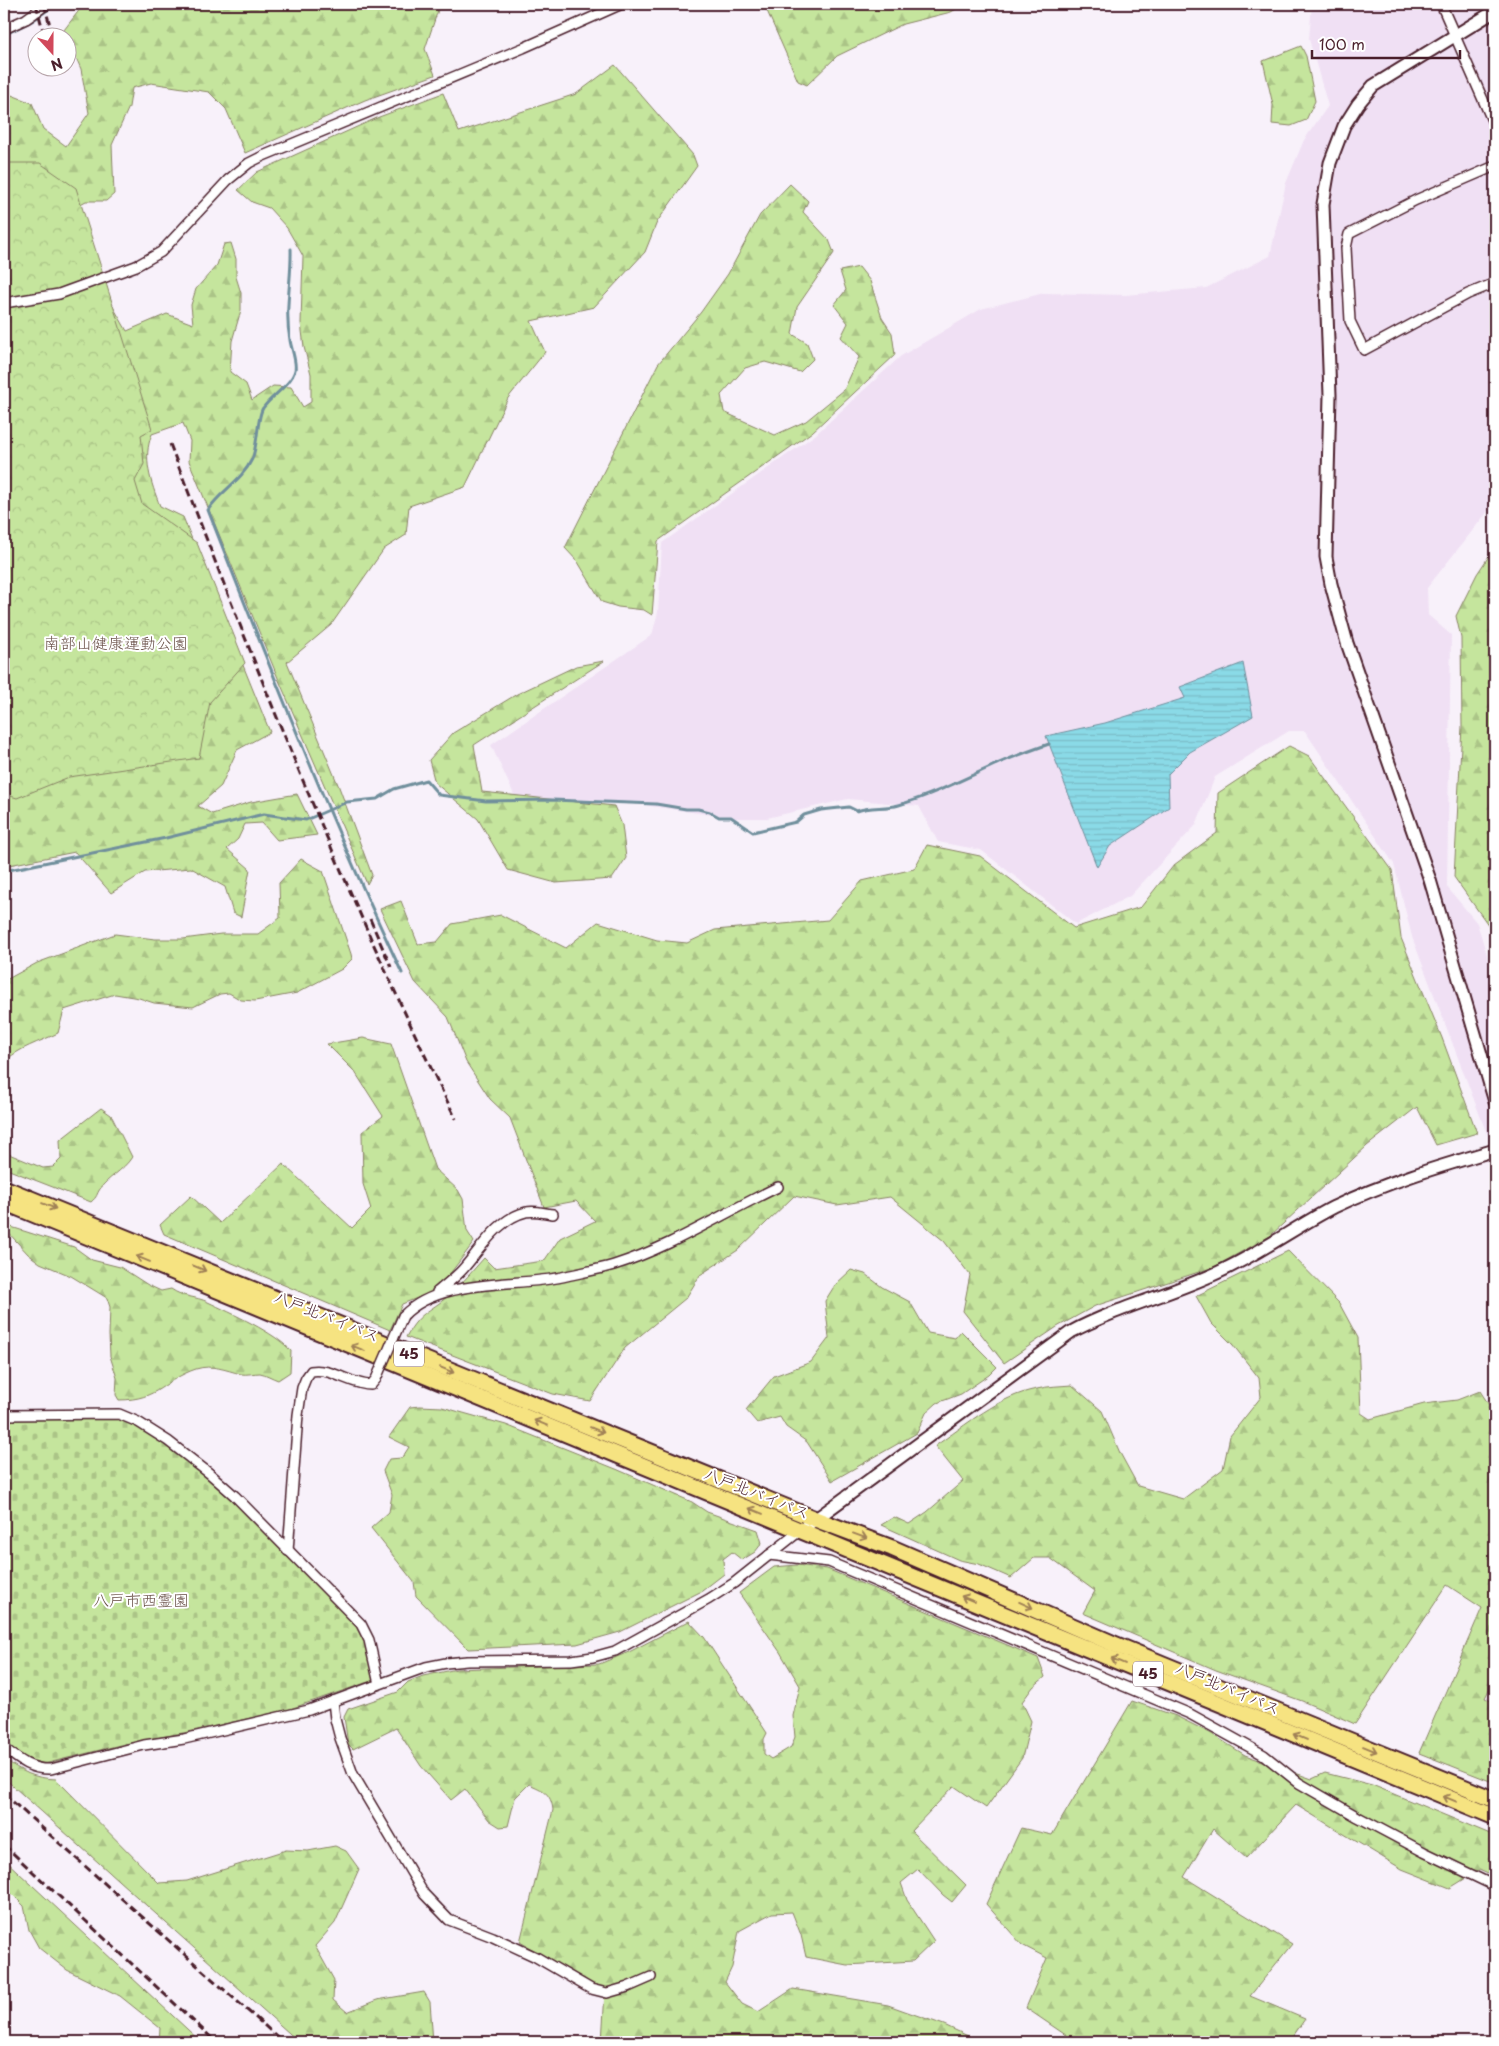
<svg xmlns="http://www.w3.org/2000/svg" width="1499" height="2046" viewBox="0 0 1499 2046" font-family="'Playpen Sans','Klee One',sans-serif">
	<style>
		.built { fill: #f0e0f4 }
		.forest { fill: url(#forest-firs); stroke: #888264 }
		.cemetery { fill: url(#cemetery-stones); stroke: #888264 }
		.park { fill: url(#park-crowns); stroke: #888264 }
		.water { fill: url(#water-rules); stroke: #708f9c }
		.lines { fill: none; stroke-linecap: round; stroke-linejoin: round }
		.stream { stroke: #708f9c; stroke-width: 3 }
		.minor-casing { stroke: #4a1f2b; stroke-width: 12 }
		.tertiary-casing { stroke: #4a1f2b; stroke-width: 15 }
		.trunk-casing { stroke: #4a1f2b; stroke-width: 19 }
		.minor { stroke: #fff; stroke-width: 9 }
		.tertiary { stroke: #fff; stroke-width: 11 }
		.trunk { stroke: #f6e381; stroke-width: 15 }
		.rail { stroke: #4a1f2b; stroke-width: 3; stroke-dasharray: 8 4; stroke-linecap: butt }
		.minor-bridge-casing { stroke: #4a1f2b; stroke-width: 12; stroke-linecap: butt }
		.minor-bridge { stroke: #fff; stroke-width: 9 }
		.oneway { stroke: #a08156 }
		.labels { text-anchor: middle; stroke-width: 4; stroke-linejoin: round; paint-order: stroke }
		.shield { fill: #fff; stroke: #80626b; stroke-width: 1 }
		.shield-label { font-size: 15px; font-weight: bold; fill: #4a1f2b }
		.park-label { font-size: 16px; fill: #695048; stroke: #fff }
		.street-label { font-size: 16px; fill: #4a1f2b; stroke: #fff }
	</style>
	<defs>
		<pattern id="forest-firs" width="22" height="20" patternUnits="userSpaceOnUse" patternTransform="scale(1.25)"><rect width="22" height="20" fill="#c5e59d"/><path d="M5 1l3.5 6h-7zM16 11l3.5 6h-7z" fill="#abc487"/></pattern>
		<pattern id="cemetery-stones" width="16" height="16" patternUnits="userSpaceOnUse" patternTransform="scale(1.25)"><rect width="16" height="16" fill="#c5e59d"/><path d="M2 7V4a2 2 0 0 1 4 0v3zM10 15v-3a2 2 0 0 1 4 0v3z" fill="#abc487"/></pattern>
		<pattern id="park-crowns" width="20" height="18" patternUnits="userSpaceOnUse" patternTransform="scale(1.25)"><rect width="20" height="18" fill="#c5e59d"/><path d="M2 6a3 3 0 1 1 6 0M12 15a3 3 0 1 1 6 0" fill="none" stroke="#abc487"/></pattern>
		<pattern id="water-rules" width="6" height="5" patternUnits="userSpaceOnUse" patternTransform="scale(1.25)"><rect width="6" height="5" fill="#8adae7"/><path d="M0 2.5h6" fill="none" stroke="#79bbc6"/></pattern>
	</defs>
	<rect width="100%" height="100%" fill="#f8f1fa"/>
	<filter id="ink" filterUnits="userSpaceOnUse"><feTurbulence type="fractalNoise" baseFrequency=".02" numOctaves="2"/><feDisplacementMap in="SourceGraphic" scale="10" xChannelSelector="R" yChannelSelector="G"/><feConvolveMatrix kernelMatrix="1 2 1 2 8 2 1 2 1" color-interpolation-filters="sRGB"/></filter>
	<g filter="url(#ink)">
		<path class="built" d="M1312,4h183v495l-3,7 -65,82 1,27 23,20 -4,252 30,36 10,32 8,43v134l-8,2 -75,-197 -18,-73 -89,-133h-16l-74,46 -19,48 -66,71 -54,28 -95,-74 -43,-8 -19,-36 -71,-7 -81,19h-35l-95,-14 -120,-3 -26,-56 161,-110 6,-23 4,-69 153,-108 86,-79 80,-47 63,-16 81,2 81,-7 64,-32 16,-73 18,-43 24,-34 -19,-67z"/>
		<g class="forest">
			<path d="M84,4h356l-15,45 10,26 -70,25 -120,53 -19,-44 -17,-17 -58,-9 -19,5 -3,19 -17,38 2,49 -8,7h-20l-13,7 -69,65v-175l5,-4 23,9 11,26 23,17 23,-33 -8,-44 -17,-39z"/>
			<path d="M764,4h201l-14,8 -48,12 -66,32 -30,29 -9,-4z"/>
			<path d="M1301,46l5,10 9,45 -9,19 -15,6 -19,-2 1,-19 -10,-44z"/>
			<path d="M615,65l78,90 4,11 -40,56 -12,30 -51,55 -63,14 14,31 -37,46 -43,89 -56,19 -3,29 -22,14 -53,76 -44,37 52,125 33,88 -5,9 -89,-206 -89,-217 1,-20 -7,-18 -31,11c-10,24 -1,49 8,72l23,11 87,215 -33,18 -16,36 -23,20 14,8 39,-12 46,-8 20,41 -40,5 -15,-17 -17,1 -7,15 -11,10 23,20 -9,48 -8,-4 -8,-26 -34,-19 -46,4 -34,21 -36,-41 -71,14v-472l100,-103 23,40 40,-17 26,10 -2,-19 5,-16 21,-24 7,-21 7,-1 5,16v18l5,16v17l-9,31 -2,31 16,12 6,16 21,-14 18,1 12,20 8,-5v-28l-7,-27 -3,-24 2,-67 -16,-28 -18,-20 -17,-6 -14,-12 19,-18 122,-55 64,-24 16,39 117,-38z"/>
			<path d="M790,184l18,17 -5,11 26,28 5,13 -37,54 -5,27 15,9 6,16 -13,13 -35,-10 -20,6 -24,27 3,17 51,23 31,-14 38,-31 15,-33 -18,-20 7,-14 -14,-18 12,-15 -6,-19 19,-4 11,14 12,37 10,15 3,22 -83,77 -154,109 -6,74 -8,-5 -26,-3 -16,-5 -24,-40 -13,-14 93,-184 43,-52 27,-38 32,-59z"/>
			<path d="M1495,547v394l-1,-8 -40,-56 8,-150 -1,-89 -5,-22 21,-42z"/>
			<path d="M604,661l-130,84 8,47 132,14 8,19 4,33 -14,21 -56,4 -48,-13 -30,-51 -43,-36 -6,-23 24,-27 64,-39 59,-28z"/>
			<path d="M1289,746l20,10 83,114 9,68 41,100 35,95 -41,12 -19,-38 -50,39 -97,90 -56,31 -119,39 -38,21 -53,36 -41,-52 7,-36 -26,-34 -54,-44 -53,8 -43,-9 -56,54 -38,25 -14,23 -61,50 -35,53 -37,-7 -147,-57c15,-28 26,-25 45,-44 12,-10 22,-23 33,-35l10,10 50,-7 16,-23 35,-17 -19,-20 -32,6 -34,-89 -20,-19 -24,-37 -18,-45 -33,-35 -35,-73 21,-8 17,43 19,-2 15,-18 49,-9 65,33 32,-26 59,18 30,3 28,-13 113,-10 34,-39 52,-12 13,-24 53,11 94,72 67,-21 33,-42 43,-32 1,-40z"/>
			<path d="M301,859l22,12 28,83 1,5 -10,10 -45,24 -42,8 -14,-1 -12,-7 -9,1 -27,13 -39,-4 -15,-5 -24,-4 -51,16 -6,23c-18,9 -40,15 -54,29v-81l33,-18 78,-29 40,5h28l38,-5h37l22,-16 -1,-35z"/>
			<path d="M363,1038l28,6 44,125 23,21 5,9 4,32 7,11 -22,29 -22,22 -28,11 -12,26 -226,-96 -4,-9 31,-29 29,27 63,-59 69,64 19,-19 -8,-25 -1,-52 21,-16 -28,-44 -28,-28z"/>
			<path d="M101,1108l10,7 21,42c-9,14 -25,21 -32,32 -4,6 -2,7 -9,13l-87,-34v-16l39,16 10,-1 8,-8 -1,-19z"/>
			<path d="M8,1226l66,21 18,13 28,7 28,18 13,6 10,-2c13,9 24,7 37,13 23,11 68,31 83,49l-1,21 -12,8c-6,-2 -12,-6 -18,-7 -6,0 -13,2 -19,1 -16,-4 -29,-10 -45,-5 -33,11 -37,31 -77,31l-3,-5 1,-17 -7,-22 -1,-21 1,-28 -3,-9 -36,-22 -31,-13 -12,-9 -23,-25z"/>
			<path d="M1288,1251l51,52 19,35 3,75 9,6 54,-15 33,-4 23,-9 15,23v263l-10,21 10,5v80l-76,-30 63,-145 -35,-23 -92,139 -53,-23 -86,-31 -133,-57 12,-22 -45,-33h-16l-23,20 -32,-14 -20,-4 -78,-35 13,-8 15,7 18,-12 36,-31 -28,-35c31,-21 64,-50 102,-57 11,-3 23,-3 35,-4l30,26 18,42 18,33 45,13 40,-30 7,-33 31,-39 -2,-19 -26,-33 -22,-22 -15,-27z"/>
			<path d="M851,1270l14,4 17,13 28,15 18,31 27,5 6,-7 36,36 -8,8 -28,19 -24,9 -11,10 -9,20 -85,48 -25,-39 -21,-15 -6,-10 -23,6 -11,-13 28,-34 37,-14 18,-24 -4,-37 10,-16z"/>
			<path d="M420,1406l22,1 64,18 110,44 76,33 15,10 51,18 4,13 -7,9 -13,8 -10,-8 -9,7 1,15 -22,17 -82,41 -43,12 -109,5 -52,-53 -2,-14 -43,-54 18,-16 3,-17 -9,-24 6,-12 13,-1 7,-11 -20,-10 21,-30z"/>
			<path d="M797,1565l30,4 211,89 7,19 -12,10 -11,15 9,19 -9,37 -36,50 -32,-22 -43,45 55,54 -14,17 -9,-7 -25,-26 -17,14 6,17 27,41 -21,20 -66,4 -41,-8 -5,-22 -9,-23 -20,1 -33,18 -7,36 -7,15 17,22 16,8 35,-23 95,16 56,20 37,17h-379l3,-50 -85,-50 33,-132c-2,-17 -10,-20 -24,-26l-14,14 -7,28 -8,1 -11,-7 -24,-31 -14,11 -30,-34 -25,-38 -43,21 -5,-5 -4,-27 4,-8 50,-17 10,-10 15,-6 34,-7 142,-5 30,-12 60,-31 15,16 63,96 -3,6v15l7,5 20,-12 4,-10 -2,-21 7,-30 -20,-34 -41,-59 35,-26z"/>
			<path d="M1132,1701l44,15 34,17 35,22 67,24 13,-6 47,12 123,51v41l-16,-7 -29,18 -48,-19 -106,-64 -50,53 -33,-29 -29,48 108,67 -42,52 55,23 -16,23h-213l-50,-34 21,-50 -25,-13 -36,-41 35,-76 31,7z"/>
			<path d="M4,1759c19,13 28,19 52,20l103,104 28,-2 99,-31 22,1 27,-5 11,5 13,18 -24,54 -20,23 19,34 -1,20 14,12 30,-12 47,-8 6,10 3,40h-134l-295,-264z"/>
			<path d="M4,1859l197,183h-42l1,-14 -40,-32 -53,-26 -28,-22 -10,-18 -5,-24 -20,-20z"/>
		</g>
		<path class="cemetery" d="M4,1417h119l42,26 40,30 30,27 56,60 69,69 5,6 9,45 -87,30 -99,22 -68,13 -76,19c-17,-2 -27,-12 -40,-22z"/>
		<path class="park" d="M4,163h36l36,25 76,241 -11,6 3,29 -9,17 7,23 55,39 48,120 -35,39 -11,56 -130,19 -52,21 -13,-4z"/>
		<path class="water" d="M1243,663l10,53 -63,36 -22,22 1,33 -59,39 -13,21 -51,-131 59,-13 80,-25 -5,-11z"/>
		<g class="lines">
			<g class="stream">
				<path d="M4,35l28,-14 24,-17"/>
				<path d="M291,249c1,31 -7,60 -1,91 1,8 7,22 5,30 -4,15 -23,25 -32,38 -6,8 -5,38 -11,51 -10,22 -32,32 -44,51 61,156 123,312 194,463"/>
				<path d="M4,871l162,-33 98,-24 42,6 41,-18 30,-3 17,-10 32,-9 13,15 47,6 66,-1 104,4 30,5h12l12,3 9,5h12l22,15 43,-10 8,-7 17,-5 28,-3 8,4c13,-5 28,-2 42,-6 34,-10 67,-27 100,-42 16,-7 33,-13 50,-19"/>
			</g>
			<defs>
				<g id="minor">
					<path d="M1441,4l54,123"/>
					<path d="M4,29l22,-10 21,-15"/>
					<path d="M1495,166l-79,34 -67,34 -3,14 4,73 14,29 104,-56 27,-11"/>
					<path d="M4,303l55,-9 77,-28 25,-14 67,-72 21,-17 14,-7 260,-108 99,-44"/>
					<path d="M437,1292c8,-7 18,-14 26,-23 18,-20 34,-50 63,-57 9,-2 18,1 27,2"/>
					<path d="M403,1316c36,-38 111,-29 159,-39 17,-4 35,-7 52,-12 58,-18 109,-52 164,-78"/>
					<path d="M4,1415l115,-1 19,8 30,19 41,32 26,23 126,128 8,16 10,44"/>
					<path d="M288,1551l10,-136 4,-27 4,-10 5,-7c20,-4 40,14 60,14l5,-6"/>
					<path d="M769,1555l60,7 361,152 74,41 35,28 59,34 66,35 71,34"/>
					<path d="M333,1701l2,18 5,19 13,36 71,120 25,26 44,17 43,20 55,32 16,4 21,-6 23,-10"/>
					<path d="M4,1748c15,12 27,22 47,21l93,-24 40,-6 125,-29 117,-43 20,-4 21,-2 104,-1 22,-3 22,-6 94,-52 25,-16 67,-53"/>
				</g>
				<g id="tertiary">
					<path d="M1495,11l-122,75 -15,18 -14,22 -14,37 -7,41 7,191 -4,162 5,27 16,59 83,237 65,222"/>
					<path d="M801,1530l270,-198c47,-25 99,-37 148,-60 40,-18 76,-45 115,-65 52,-25 107,-41 161,-57"/>
				</g>
				<g id="trunk">
					<path d="M4,1188l811,331 77,29 222,96 381,156"/>
					<path d="M4,1202l1491,615"/>
				</g>
			</defs>
			<use href="#minor" class="minor-casing"/>
			<use href="#tertiary" class="tertiary-casing"/>
			<use href="#trunk" class="trunk-casing"/>
			<use href="#minor" class="minor"/>
			<use href="#tertiary" class="tertiary"/>
			<use href="#trunk" class="trunk"/>
			<g class="rail">
				<path d="M36,4l9,34"/>
				<path d="M44,4l9,32"/>
				<path d="M170,444c87,228 177,456 286,675"/>
				<path d="M370,919l21,48"/>
				<path d="M4,1794l279,248"/>
				<path d="M4,1845l212,197"/>
			</g>
			<defs>
				<path id="minor-bridge" d="M376,1379l27,-63"/>
			</defs>
			<use href="#minor-bridge" class="minor-bridge-casing"/>
			<use href="#minor-bridge" class="minor-bridge"/>
		</g>
		<defs><path id="oneway-shaft" d="M-6 0H5M1.5-3L5.5 0L1.5 3" fill="none" stroke-width="1.6" stroke-linecap="round" stroke-linejoin="round" transform="scale(1.25)"/></defs>
		<g class="oneway">
			<use href="#oneway-shaft" transform="translate(49 1206) rotate(22)"/>
			<use href="#oneway-shaft" transform="translate(143 1259) rotate(-158)"/>
			<use href="#oneway-shaft" transform="translate(199 1268) rotate(23)"/>
			<use href="#oneway-shaft" transform="translate(358 1348) rotate(-158)"/>
			<use href="#oneway-shaft" transform="translate(447 1370) rotate(22)"/>
			<use href="#oneway-shaft" transform="translate(541 1423) rotate(-158)"/>
			<use href="#oneway-shaft" transform="translate(597 1430) rotate(22)"/>
			<use href="#oneway-shaft" transform="translate(756 1511) rotate(-158)"/>
			<use href="#oneway-shaft" transform="translate(860 1536) rotate(20)"/>
			<use href="#oneway-shaft" transform="translate(968 1599) rotate(-157)"/>
			<use href="#oneway-shaft" transform="translate(1026 1605) rotate(24)"/>
			<use href="#oneway-shaft" transform="translate(1118 1661) rotate(-157)"/>
			<use href="#oneway-shaft" transform="translate(1300 1737) rotate(-157)"/>
			<use href="#oneway-shaft" transform="translate(1370 1749) rotate(22)"/>
			<use href="#oneway-shaft" transform="translate(1450 1799) rotate(-157)"/>
		</g>
	</g>
	<g class="labels">
		<g class="shield">
			<rect x="394" y="1341.5" width="30" height="25" rx="4"/>
			<rect x="1133" y="1661.5" width="30" height="25" rx="4"/>
		</g>
		<g class="shield-label">
			<text x="409" y="1359">45</text>
			<text x="1148" y="1679">45</text>
		</g>
		<g class="park-label">
			<text x="116" y="649">南部山健康運動公園</text>
			<text x="141" y="1606">八戸市西霊園</text>
		</g>
		<g class="street-label">
			<text transform="translate(327 1316) rotate(22)" y="6">八戸北バイパス</text>
			<text transform="translate(757 1493) rotate(22)" y="6">八戸北バイパス</text>
			<text transform="translate(1228 1688) rotate(23)" y="6">八戸北バイパス</text>
		</g>
	</g>
	<rect width="1499" height="2046" fill="none" stroke="#fff" stroke-width="20"/>
	<rect x="10" y="10" width="1479" height="2026" fill="none" stroke="#4a1f2b" stroke-width="2" filter="url(#ink)"/>
	<g transform="translate(52 52) rotate(159)"><circle r="24" fill="#ffffff" stroke="#b7a5aa"/>
	<path d="M0-4L9 19L0 12L-9 19Z" fill="#d1495b"/>
	<text y="-8" font-size="14" font-weight="bold" text-anchor="middle" fill="#4a1f2b">N</text>
	</g>
	<path d="M1312 50v8h148v-8" fill="none" stroke="#4a1f2b" stroke-width="2.5"/>
	<text x="1319" y="50" font-size="15" fill="#4a1f2b" stroke="#ffffff" stroke-width="4" paint-order="stroke">100 m</text>
</svg>
